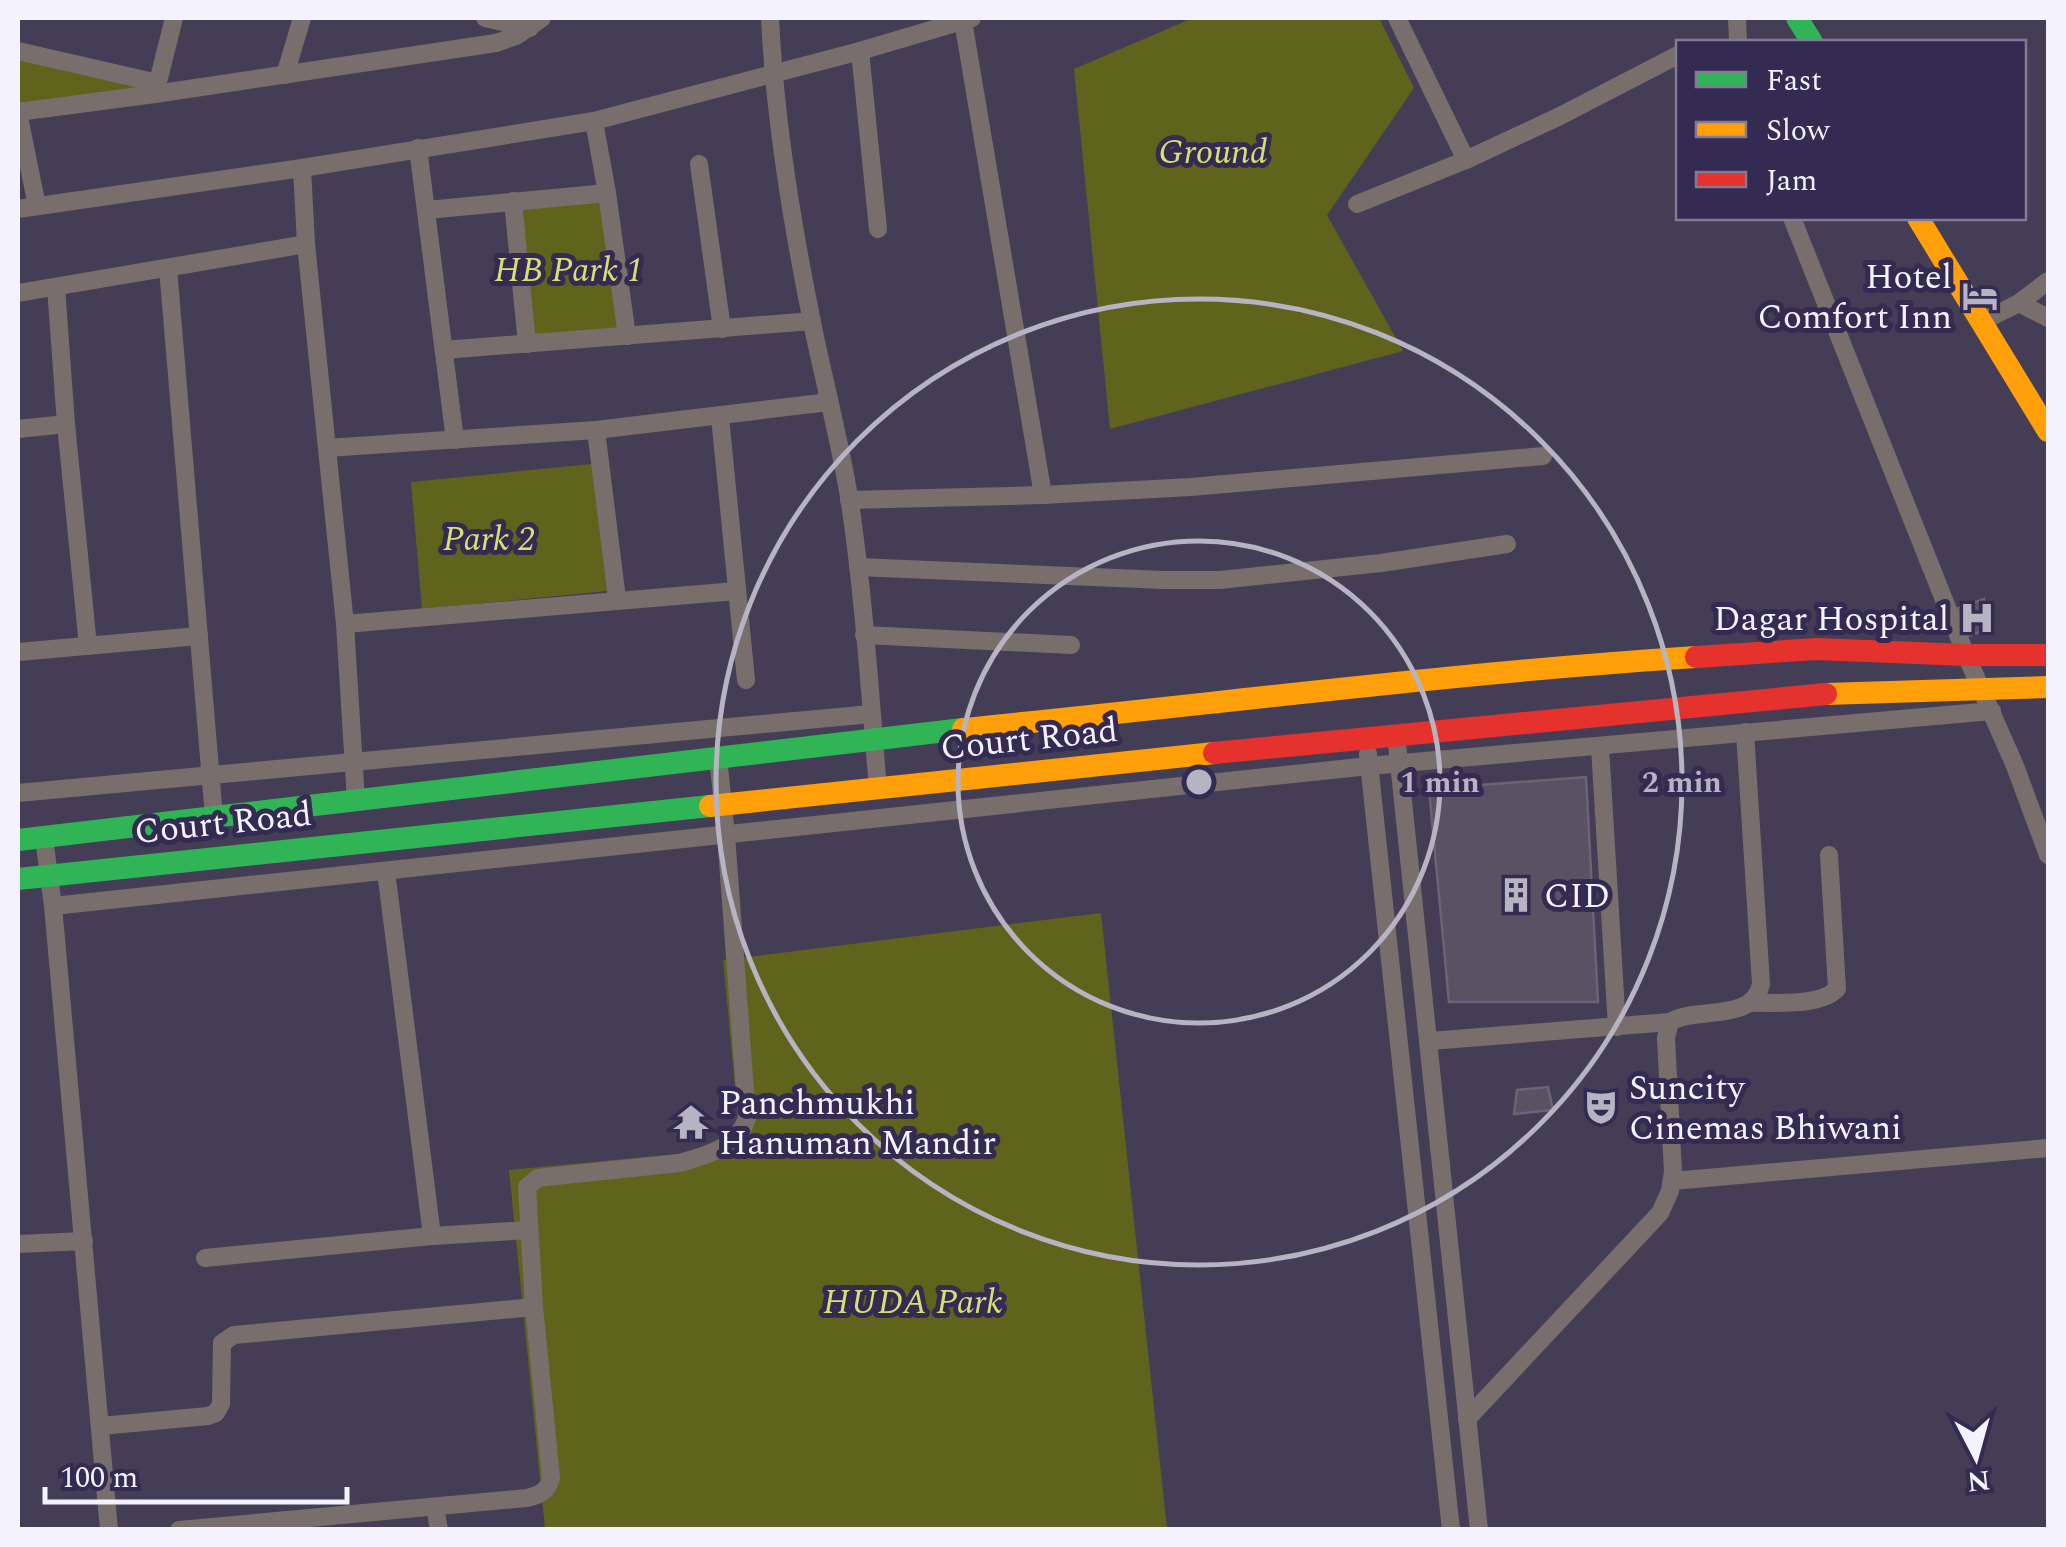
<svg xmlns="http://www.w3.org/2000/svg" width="2066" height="1547" viewBox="0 0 2066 1547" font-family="Spectral,serif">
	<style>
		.green { fill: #60631c }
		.building { fill: #585263; stroke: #6c6476; stroke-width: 2.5 }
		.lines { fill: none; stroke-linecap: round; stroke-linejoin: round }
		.street { stroke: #786f6d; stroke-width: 18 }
		.fast { stroke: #30b455; stroke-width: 22 }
		.slow { stroke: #ff9f0a; stroke-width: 22 }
		.jam { stroke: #e5322d; stroke-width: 22 }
		.ring { fill: none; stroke: #b6b3c2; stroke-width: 5 }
		.labels { text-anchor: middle; stroke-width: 10; stroke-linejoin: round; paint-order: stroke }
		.park-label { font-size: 35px; font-style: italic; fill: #d7e071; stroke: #342b52 }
		.poi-label { font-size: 35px; fill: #f4f2fc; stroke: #342b52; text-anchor: start }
		.street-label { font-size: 35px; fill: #f4f2fc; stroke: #342b52 }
		.centre { fill: #b6b3c2; stroke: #342b52; stroke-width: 5 }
		.ring-label { font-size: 30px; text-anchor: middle; font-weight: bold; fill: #b6b3c2; stroke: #342b52; stroke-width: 10; stroke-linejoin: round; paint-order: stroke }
	</style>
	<rect width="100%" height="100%" fill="#433e55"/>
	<g class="green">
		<path d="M1193,18h186l35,70 -87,127 76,136 -293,78 -36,-360z"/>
		<path d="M18,51l140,32 -140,31z"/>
		<path d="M604,197l19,136 -93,7 -13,-136z"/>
		<path d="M592,464l15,127 -185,18 -11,-127z"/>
		<path d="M1101,913l66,616h-622l-36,-359 232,-22 -18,-188z"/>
	</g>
	<g class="building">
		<path d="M1984,599l9,29 -25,8 -10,-28z"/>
		<path d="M1586,777l12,225h-149l-20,-213z"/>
		<path d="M1548,1087l5,23 -39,4 3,-24z"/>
	</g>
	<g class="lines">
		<g class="street">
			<path d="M485,18l45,10"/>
			<path d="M770,18c5,105 23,211 44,314 12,57 27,114 36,171 14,95 20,191 28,286"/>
			<path d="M1397,18l69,142"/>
			<path d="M1737,18l1,24"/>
			<path d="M963,21l80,474"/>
			<path d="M18,51l140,32"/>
			<path d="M860,51l18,178"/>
			<path d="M285,75l17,-57"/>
			<path d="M155,94l19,-76"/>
			<path d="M18,112l137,-18 341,-51 20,-7 26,-18"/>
			<path d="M18,112l19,94"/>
			<path d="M594,121l13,72 20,143"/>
			<path d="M418,148l37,292"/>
			<path d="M699,164l23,165"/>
			<path d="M302,168l4,76 39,380 11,176"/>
			<path d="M513,201l14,143"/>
			<path d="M1357,204l109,-44 94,-44 118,-61"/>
			<path d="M18,209l284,-41 292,-47 266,-70 112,-33"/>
			<path d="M427,210l180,-17"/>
			<path d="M1792,218l174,437 49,111 33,89"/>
			<path d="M168,268l46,549"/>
			<path d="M56,287l10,137 22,222"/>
			<path d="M18,293l288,-49"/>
			<path d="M2019,303l29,15"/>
			<path d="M1981,322l38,-19 29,-22"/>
			<path d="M444,350l368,-29"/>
			<path d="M720,417l26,263"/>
			<path d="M18,429l48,-5"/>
			<path d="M596,430l21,169"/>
			<path d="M327,448l269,-18 233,-28"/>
			<path d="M849,500l194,-5 148,-8 352,-31"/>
			<path d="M858,567l306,13h56l161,-17 126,-19"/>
			<path d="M345,624l391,-33"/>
			<path d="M864,635l207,10"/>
			<path d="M18,652l181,-16"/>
			<path d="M1396,734l83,796"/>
			<path d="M1600,747l17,280"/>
			<path d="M1368,754l83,776"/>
			<path d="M18,793l853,-79"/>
			<path d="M44,838l9,68 56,624"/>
			<path d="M386,871l46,365"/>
			<path d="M53,906l1316,-140 623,-55"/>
			<path d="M1751,1003c24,-1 68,4 86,-14l-8,-134"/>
			<path d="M1430,1041l240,-19"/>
			<path d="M1672,1181l376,-33"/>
			<path d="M18,1244l66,-3"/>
			<path d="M205,1258l227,-22 96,-6"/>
			<path d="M1467,1419l193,-206 10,-22 3,-19 -7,-134 4,-16c27,-16 83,1 91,-38l-16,-252"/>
			<path d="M101,1426l107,-10 8,-3 5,-9 1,-61 12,-8 300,-28"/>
			<path d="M435,1507l4,23"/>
			<path d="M179,1530l348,-32c13,-3 21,-7 24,-20l-17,-171 -7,-120 11,-9 8,-1 134,-14c28,-8 58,-16 67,-45l-21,-283 -8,-78"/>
		</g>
		<g class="fast">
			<path d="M1797,18l15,24"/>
			<path d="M18,840l945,-111"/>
			<path d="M18,879l692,-73"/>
		</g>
		<g class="slow">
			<path d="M1918,218l130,213"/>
			<path d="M1826,694l222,-7"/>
			<path d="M963,729c244,-24 488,-56 733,-72"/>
			<path d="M710,806l504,-53"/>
		</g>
		<g class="jam">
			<path d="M1696,657l120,-8 150,6h82"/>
			<path d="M1214,753l612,-59"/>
		</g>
	</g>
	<g class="ring">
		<circle cx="1199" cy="782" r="241"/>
		<circle cx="1199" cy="782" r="483"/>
	</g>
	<defs>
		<symbol id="hotel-bare" viewBox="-9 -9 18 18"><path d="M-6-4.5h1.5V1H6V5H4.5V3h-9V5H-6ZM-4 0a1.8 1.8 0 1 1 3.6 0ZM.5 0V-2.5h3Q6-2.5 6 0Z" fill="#b6b3c2" stroke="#342b52" stroke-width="2.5" paint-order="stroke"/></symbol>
		<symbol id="hospital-bare" viewBox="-9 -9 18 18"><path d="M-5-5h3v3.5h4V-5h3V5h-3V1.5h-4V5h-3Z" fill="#b6b3c2" stroke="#342b52" stroke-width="2.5" paint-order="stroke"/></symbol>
		<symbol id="building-bare" viewBox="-9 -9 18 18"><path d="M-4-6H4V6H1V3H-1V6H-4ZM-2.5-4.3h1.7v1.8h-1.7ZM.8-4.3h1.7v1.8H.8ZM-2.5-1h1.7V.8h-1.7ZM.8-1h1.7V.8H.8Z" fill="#b6b3c2" stroke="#342b52" stroke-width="2.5" paint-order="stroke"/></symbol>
		<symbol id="theatre-bare" viewBox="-9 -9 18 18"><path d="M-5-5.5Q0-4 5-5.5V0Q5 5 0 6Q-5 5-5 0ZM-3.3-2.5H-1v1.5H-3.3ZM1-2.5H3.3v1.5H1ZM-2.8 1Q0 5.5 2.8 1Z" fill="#b6b3c2" stroke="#342b52" stroke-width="2.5" paint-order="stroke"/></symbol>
		<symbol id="temple-bare" viewBox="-9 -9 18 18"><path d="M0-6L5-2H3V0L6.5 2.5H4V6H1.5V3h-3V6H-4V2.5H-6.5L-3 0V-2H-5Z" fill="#b6b3c2" stroke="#342b52" stroke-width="2.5" paint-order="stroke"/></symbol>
	</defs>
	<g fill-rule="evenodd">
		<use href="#hotel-bare" x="1955" y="271" width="50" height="50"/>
		<use href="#hospital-bare" x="1952" y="593" width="50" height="50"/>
		<use href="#building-bare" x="1491" y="870" width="50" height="50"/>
		<use href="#theatre-bare" x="1576" y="1082" width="50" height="50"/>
		<use href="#temple-bare" x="666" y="1097" width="50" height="50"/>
	</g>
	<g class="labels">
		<g class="park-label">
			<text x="1213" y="163">Ground</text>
			<text x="569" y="281">HB Park 1</text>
			<text x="489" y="550">Park 2</text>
			<text x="913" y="1313">HUDA Park</text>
		</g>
		<g class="poi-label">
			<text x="1952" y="288" text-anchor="end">Hotel<tspan x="1952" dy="40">Comfort Inn</tspan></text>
			<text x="1949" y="630" text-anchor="end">Dagar Hospital</text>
			<text x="1544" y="907">CID</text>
			<text x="1629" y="1099">Suncity<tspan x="1629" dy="40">Cinemas Bhiwani</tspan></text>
			<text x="719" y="1114">Panchmukhi<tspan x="719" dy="40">Hanuman Mandir</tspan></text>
		</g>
		<g class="street-label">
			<text transform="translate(1029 738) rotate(-6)" y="12">Court Road</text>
			<text transform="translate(223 822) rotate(-6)" y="12">Court Road</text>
		</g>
	</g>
	<circle cx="1199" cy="782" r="15" class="centre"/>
	<g class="ring-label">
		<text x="1440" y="792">1 min</text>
		<text x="1682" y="792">2 min</text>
	</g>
	<rect width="2066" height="1547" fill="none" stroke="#f4f2fc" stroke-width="40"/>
	<rect x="1676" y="40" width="350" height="180" fill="#342b52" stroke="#817b96" stroke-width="2.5"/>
	<rect x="1696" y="72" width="50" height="15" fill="#30b455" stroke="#817b96" stroke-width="2.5"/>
	<text x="1766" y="90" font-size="30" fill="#f4f2fc">Fast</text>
	<rect x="1696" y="122" width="50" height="15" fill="#ff9f0a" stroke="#817b96" stroke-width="2.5"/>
	<text x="1766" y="140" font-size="30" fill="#f4f2fc">Slow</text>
	<rect x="1696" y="172" width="50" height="15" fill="#e5322d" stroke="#817b96" stroke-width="2.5"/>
	<text x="1766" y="190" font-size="30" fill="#f4f2fc">Jam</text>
	<g transform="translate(1976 1457) rotate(174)" stroke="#342b52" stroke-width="8" paint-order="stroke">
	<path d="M0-8L18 38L0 25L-18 38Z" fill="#f4f2fc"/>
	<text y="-15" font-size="28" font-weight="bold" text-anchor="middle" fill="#f4f2fc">N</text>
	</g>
	<path d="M45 1487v15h302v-15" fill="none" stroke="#f4f2fc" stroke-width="5"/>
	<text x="60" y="1487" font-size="30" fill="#f4f2fc" stroke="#342b52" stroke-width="8" paint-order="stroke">100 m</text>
</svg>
